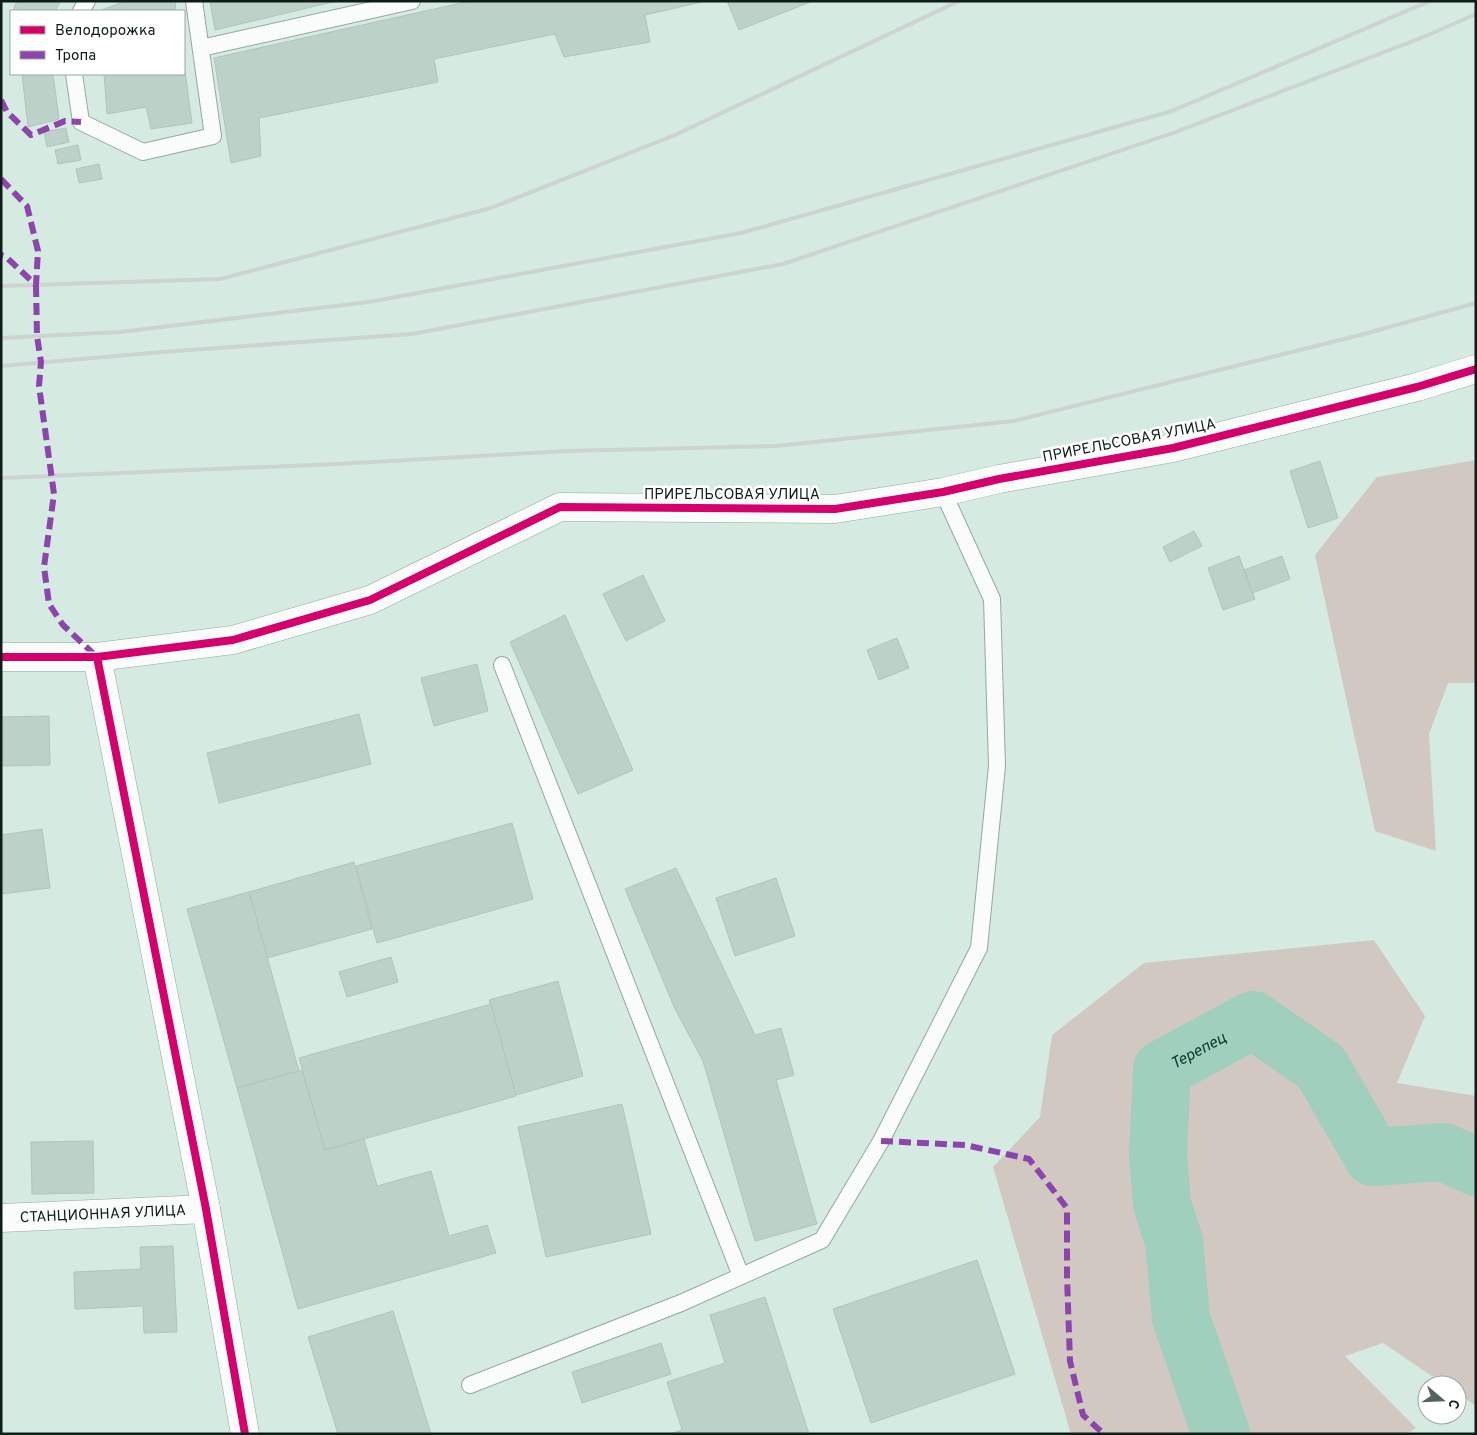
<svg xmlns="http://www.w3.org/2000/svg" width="1477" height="1435" viewBox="0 0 1477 1435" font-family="Overpass,sans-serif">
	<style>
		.green { fill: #d2c8c2 }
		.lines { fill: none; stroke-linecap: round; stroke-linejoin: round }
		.river { stroke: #a0cfbd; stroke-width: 58 }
		.building { fill: #bcd1c8; stroke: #b3c4bc }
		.lane-casing { stroke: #97a7a0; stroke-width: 18 }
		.street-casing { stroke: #97a7a0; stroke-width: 29 }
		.lane { stroke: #f9fcfa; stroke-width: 16 }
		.street { stroke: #f9fcfa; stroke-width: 28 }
		.rail { stroke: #cdd3d1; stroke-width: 4 }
		.quiet { stroke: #8e44ad; stroke-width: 6; stroke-dasharray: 12 6; stroke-linecap: butt }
		.cycleway-casing { stroke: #fff; stroke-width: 11 }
		.cycleway { stroke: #d6006c; stroke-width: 8 }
		.labels { text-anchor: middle; stroke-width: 5; stroke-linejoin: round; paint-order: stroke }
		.street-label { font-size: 15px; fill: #0f1d18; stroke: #fff }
		.water-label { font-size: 16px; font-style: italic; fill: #073b2c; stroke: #fff }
	</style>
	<rect width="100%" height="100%" fill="#d5eae1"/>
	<g class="green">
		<path d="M1476,460v223h-28l-19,51 7,117 -61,-20 -60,-276 62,-78z"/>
		<path d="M1374,940l51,76 -28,67 79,13v310l-19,-13v-8h-12l-62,-42 -38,13 71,72 -9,6h-336l-78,-267 47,-50 12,-82 92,-72z"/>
	</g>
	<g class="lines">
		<path class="river" id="s1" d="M1221,1434l-40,-116 -7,-77 -12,-37 -4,-49 4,-86 91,-49 68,47 52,90 71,-5 32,15"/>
	</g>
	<g class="building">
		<path d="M17,1h44l-6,10h-41v-3z"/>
		<path d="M125,1h50l1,10h-77z"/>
		<path d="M210,1h127l-122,29z"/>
		<path d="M470,1h236l-61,14 5,27 -86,15 -9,-23 -121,25 4,23 -179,36 2,38 -30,7 -17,-105z"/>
		<path d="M727,1h86l-74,29z"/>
		<path d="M184,64l8,59 -41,6 -5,-22 -39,7 -3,-40h80z"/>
		<path d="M22,74h31l6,45 -31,8z"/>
		<path d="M66,128l3,14 -22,5 -3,-15z"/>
		<path d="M78,145l3,15 -23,4 -3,-14z"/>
		<path d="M99,164l3,15 -23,4 -3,-14z"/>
		<path d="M1320,461l18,57 -30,10 -18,-57z"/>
		<path d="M1194,531l8,15 -32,16 -7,-15z"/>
		<path d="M1239,556l16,43 -32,11 -15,-42z"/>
		<path d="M1282,556l8,23 -38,14 -8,-23z"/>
		<path d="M643,575l22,46 -39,20 -23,-47z"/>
		<path d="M565,615l68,155 -55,24 -68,-152z"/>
		<path d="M897,638l12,30 -30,12 -12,-30z"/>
		<path d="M477,664l11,47 -54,15 -13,-48z"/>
		<path d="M359,714l12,50 -152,39 -12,-50z"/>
		<path d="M49,716l1,49 -49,1v-49z"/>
		<path d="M512,823l21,76 -156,44 -21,-77z"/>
		<path d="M42,829l8,59 -49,6v-59z"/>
		<path d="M354,862l18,67 -105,29 -18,-66z"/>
		<path d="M676,868l79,167 26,-7 13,47 -18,5 41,144 -62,17 -52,-180 -28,-52 -50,-120z"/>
		<path d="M776,878l19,58 -60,20 -19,-58z"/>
		<path d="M249,892l50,179 -62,17 -50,-179z"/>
		<path d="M391,957l7,25 -51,15 -8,-25z"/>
		<path d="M558,981l25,95 -67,19 -27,-95z"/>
		<path d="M491,1004l25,92 -191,54 -26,-92z"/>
		<path d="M302,1070l23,80 39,-11 13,47 54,-15 18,65 38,-11 9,28 -198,56 -61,-221z"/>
		<path d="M622,1104l29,130 -105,23 -28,-130z"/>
		<path d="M93,1141l1,52 -62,1 -1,-52z"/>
		<path d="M173,1246l4,86 -33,1 -1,-27 -68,3 -1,-37 67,-3 -1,-22z"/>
		<path d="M977,1260l38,114 -144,49 -38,-114z"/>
		<path d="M765,1297l44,137h-139l12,-4 -15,-48 58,-19 -15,-48z"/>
		<path d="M393,1311l38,123h-93l-30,-97z"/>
		<path d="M661,1343l10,31 -89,29 -10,-31z"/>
	</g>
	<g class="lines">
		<defs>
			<g id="lane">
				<path d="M81,11l6,-10"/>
				<path d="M201,48l211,-47"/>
				<path d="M74,74l7,48 62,30 70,-16 -19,-135"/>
				<path d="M502,665l239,611"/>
				<path d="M470,1385l211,-82 141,-63 59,-99 98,-193 18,-182 -5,-167 -49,-107"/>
			</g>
			<g id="street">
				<path d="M1,657h96l136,-17 137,-40 190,-93 275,2 108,-17 56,-13 174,-31 244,-61 59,-18"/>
				<path d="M97,657l109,552 39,225"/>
				<path id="s2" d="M1,1218l205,-9"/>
			</g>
		</defs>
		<use href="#lane" class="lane-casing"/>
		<use href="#street" class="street-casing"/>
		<use href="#lane" class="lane"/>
		<use href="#street" class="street"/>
		<g class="rail">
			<path d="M1,286l219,-7 271,-71 184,-73 284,-134"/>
			<path d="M1,338l119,-6 249,-30 372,-69 431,-122 258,-110"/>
			<path d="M1,366l161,-14 250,-18 371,-70 390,-131 253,-97 50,-22"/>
			<path d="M1,478l335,-14 232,-13 208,-5 238,-25 350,-87 112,-31"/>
		</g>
		<g class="quiet">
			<path d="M1,100l6,12 24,23 34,-14 16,1"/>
			<path d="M1,179l26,27 11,45 -2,34 -31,-29 -4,-1"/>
			<path d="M36,285l1,51 4,26 -2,24 15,108 -10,73 5,37 14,21 34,32"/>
			<path d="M881,1141l84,4 64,14 38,49v69l3,84 13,54 21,19"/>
		</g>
		<defs>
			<g id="cycleway">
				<path d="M1,657h96l136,-17 137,-40 190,-93 275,2 108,-17 56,-13 174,-31 244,-61 59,-18"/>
				<path d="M97,657l109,552 39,225"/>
			</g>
		</defs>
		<use href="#cycleway" class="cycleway-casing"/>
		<use href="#cycleway" class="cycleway"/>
	</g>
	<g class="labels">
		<g class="street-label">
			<text transform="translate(1129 440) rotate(-11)" y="5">ПРИРЕЛЬСОВАЯ УЛИЦА</text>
			<text x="732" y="499">ПРИРЕЛЬСОВАЯ УЛИЦА</text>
			<text dy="5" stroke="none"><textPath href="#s2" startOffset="102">СТАНЦИОННАЯ УЛИЦА</textPath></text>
		</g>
		<g class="water-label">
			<text dy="6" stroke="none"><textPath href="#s1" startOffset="415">Терепец</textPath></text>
		</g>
	</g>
	<rect width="1477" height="1435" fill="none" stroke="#0f1d18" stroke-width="5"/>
	<rect x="10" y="10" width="175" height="65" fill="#ffffff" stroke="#9fa5a3"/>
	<rect x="20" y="26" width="25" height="8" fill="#d6006c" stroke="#9fa5a3"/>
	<text x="55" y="35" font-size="15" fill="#0f1d18">Велодорожка</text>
	<rect x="20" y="51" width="25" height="8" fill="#8e44ad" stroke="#9fa5a3"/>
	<text x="55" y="60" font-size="15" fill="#0f1d18">Тропа</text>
	<g transform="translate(1442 1400) rotate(109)"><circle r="24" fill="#ffffff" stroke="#9fa5a3"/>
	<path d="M0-4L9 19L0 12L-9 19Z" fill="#54655e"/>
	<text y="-8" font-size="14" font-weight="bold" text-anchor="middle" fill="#0f1d18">С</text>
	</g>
</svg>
